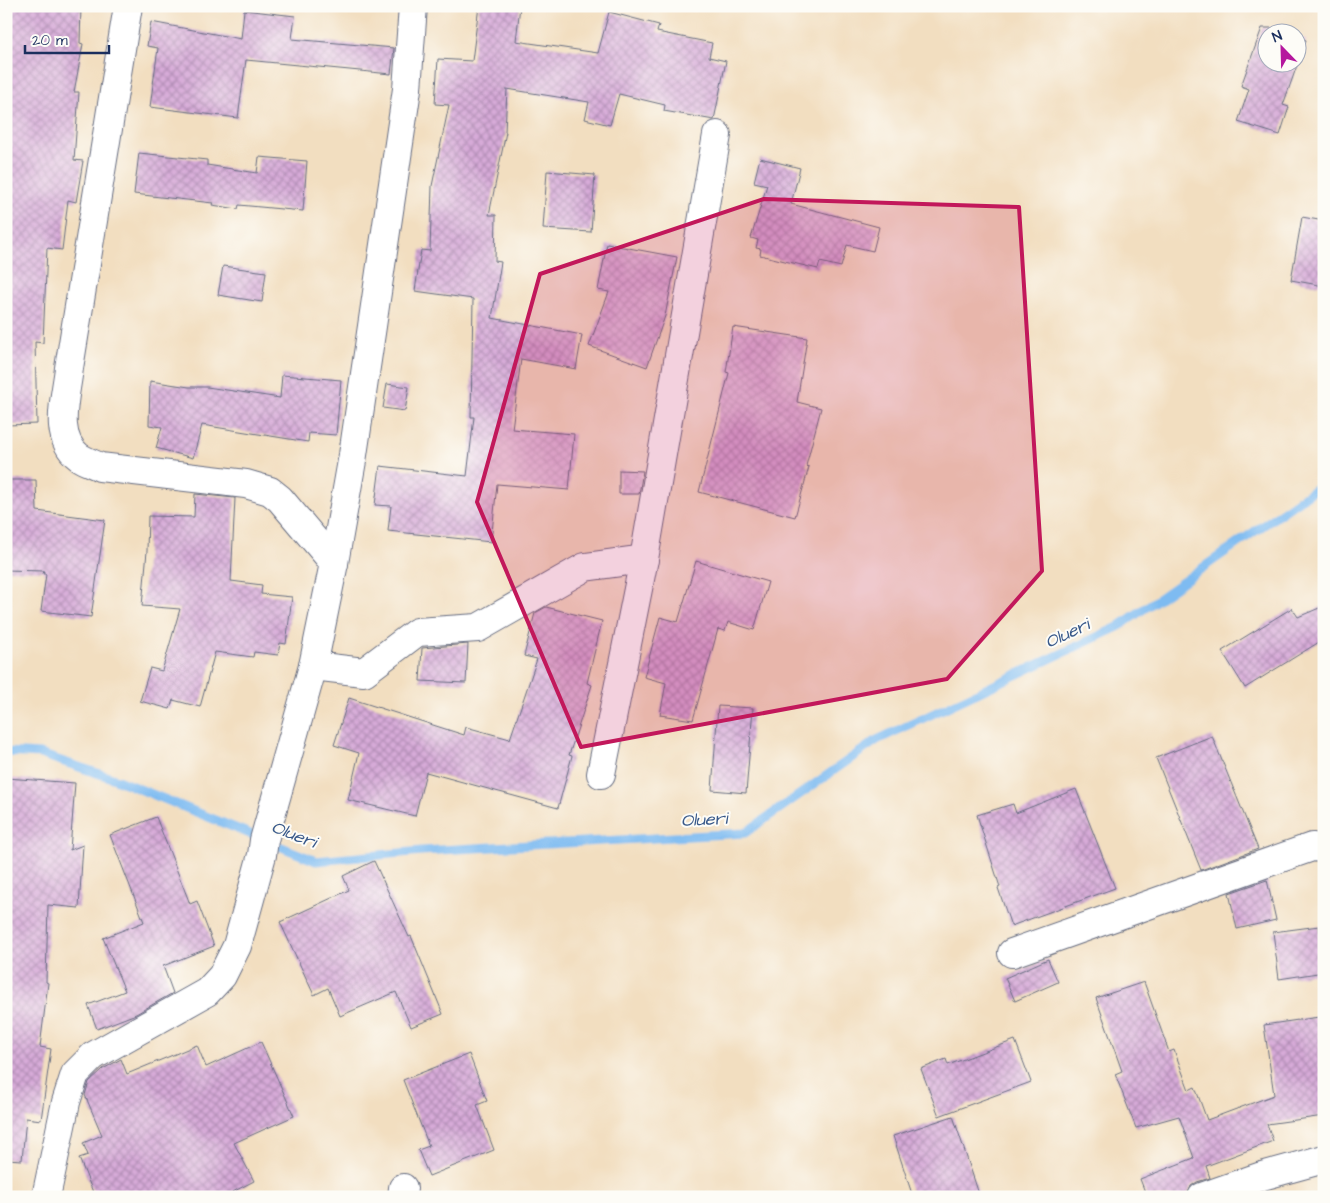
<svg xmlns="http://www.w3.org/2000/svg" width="1330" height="1203" viewBox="0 0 1330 1203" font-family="'Architects Daughter',sans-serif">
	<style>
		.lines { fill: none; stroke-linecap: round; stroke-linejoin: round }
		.stream { stroke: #7ebbf1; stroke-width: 9 }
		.building { fill: url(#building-cross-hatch) }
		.street-casing { stroke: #666c80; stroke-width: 30 }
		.street { stroke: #fff; stroke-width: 28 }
		.marked { fill: #c2185b; fill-opacity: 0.2; stroke: #c2185b; stroke-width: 4; stroke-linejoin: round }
		.labels { text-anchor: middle; stroke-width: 4; stroke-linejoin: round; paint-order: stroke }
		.water-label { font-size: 18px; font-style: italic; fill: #39598a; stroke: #fdfcf7 }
	</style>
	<defs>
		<pattern id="building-cross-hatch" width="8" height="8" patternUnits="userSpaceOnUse" patternTransform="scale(1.25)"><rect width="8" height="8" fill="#d7aad8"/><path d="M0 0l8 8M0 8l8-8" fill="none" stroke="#ae8bb2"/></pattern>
	</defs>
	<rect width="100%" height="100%" fill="#fdfcf7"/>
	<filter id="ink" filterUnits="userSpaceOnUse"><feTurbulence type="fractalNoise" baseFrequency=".02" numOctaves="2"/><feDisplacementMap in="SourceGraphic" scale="10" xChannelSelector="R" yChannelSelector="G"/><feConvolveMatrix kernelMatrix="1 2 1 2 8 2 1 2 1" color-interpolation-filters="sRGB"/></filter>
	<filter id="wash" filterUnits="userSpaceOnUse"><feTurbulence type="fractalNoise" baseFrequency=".0096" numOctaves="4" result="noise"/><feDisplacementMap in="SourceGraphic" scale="20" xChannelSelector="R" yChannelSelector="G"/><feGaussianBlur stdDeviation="1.12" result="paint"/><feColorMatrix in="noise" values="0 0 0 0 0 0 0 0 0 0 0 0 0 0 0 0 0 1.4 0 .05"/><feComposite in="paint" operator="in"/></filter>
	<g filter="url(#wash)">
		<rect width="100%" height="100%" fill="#f2dec0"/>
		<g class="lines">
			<path class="stream" d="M6,752l34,2 75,25 201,82 106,-10 323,-18 132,-93 241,-113 206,-144"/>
		</g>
		<g id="blocks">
			<g class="building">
				<path d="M6,6h75l-1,37 3,1 -9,48h5l-5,68 9,1 -7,41 -8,-2 -6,50 -15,-2 -4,95 -8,-1 2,82 -31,1z"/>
				<path d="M479,6h41l-4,35 82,12 11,-41 50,13 -2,7 55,11 -3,14 17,4 -12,59 -50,-9 1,-6 -46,-11 -9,31 -25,-6 4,-17 -82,-13 -2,43h1l-17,83h7l-1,46 6,1 -9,56 90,17 -6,34 -55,-10 -9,70 62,5 -5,56 -72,-6 -6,58 -103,-11 3,-25 -16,-1 5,-39 87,10 7,-59h-3l2,-118 -58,-8 6,-41 9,1 2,-65 17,-81 -14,-1 3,-45 34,2z"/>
				<path d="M244,10l51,6 -3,23 102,9 -3,26 -145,-14 -8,58 -88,-11 8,-59 -11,-2 4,-24 90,17z"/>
				<path d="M1262,28h9l13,4h-16v30h30v-25l8,3 -23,65 6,2 -9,28 -42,-13 11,-33 -8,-3z"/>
				<path d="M139,153l68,7v5l50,8 2,-16 48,4 -4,50 -64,-6 -1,4 -26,-4 1,-2 -79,-9z"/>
				<path d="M760,158l40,10 -9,36 88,23 -6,24 -26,-6 -6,22 -21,-5 -2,7 -58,-14 1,-6 -5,-1 2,-8 -7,-2 16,-53 -13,-3z"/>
				<path d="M547,171l48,4 -4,57 -48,-3z"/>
				<path d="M1302,217l22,4v65l-33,-6z"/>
				<path d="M607,244l70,13 -12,59 -18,51 -58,-21 20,-54 -11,-2z"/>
				<path d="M223,266l43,6 -4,30 -44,-7z"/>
				<path d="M733,327l74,11 -10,64 24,6 -15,58 3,1 -14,50 -96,-25 30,-119 -3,-1z"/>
				<path d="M282,375l59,5 -5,55 -27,-2 -1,9 -106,-17 -9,33 -37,-10 6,-21 -13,-2 1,-44 39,6h18l73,11z"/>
				<path d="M387,384l22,3 -4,24 -22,-3z"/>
				<path d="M619,470l24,1 -4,23h-20z"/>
				<path d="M6,480h30l1,31 68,9 -14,97 -50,-6 5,-37h-3l1,-3 -38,-1z"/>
				<path d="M195,494l40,4 -4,83 31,4 -1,9 31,3 -6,47 -6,-1 -2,12 -24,-3 -1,5 -38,-5 -15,55 -27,-7 -3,9 -30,-8 10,-33 12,3 18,-62 -38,-3 5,-55 1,-35 46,1z"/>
				<path d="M696,561l72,21 -14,48 -26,-8 -3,9 -7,-2 -25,91 -33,-5 6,-32 -22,-6 16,-60 18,5z"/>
				<path d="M1324,606v33l-79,49 -23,-37 70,-43 6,9z"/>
				<path d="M546,607l56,14 -15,62 5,2 -23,70 3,1 -14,52 -132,-36 -11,44 -67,-16 11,-47 -25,-8 15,-47 115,37 2,-8 44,12 27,-80 -13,-3 11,-43z"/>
				<path d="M468,644l-2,39 -46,-2 2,-33z"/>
				<path d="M718,706l35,2 -7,85 -34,-3z"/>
				<path d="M1212,736l46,113 -57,21 -45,-112z"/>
				<path d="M6,778l69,5 -5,67 13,-5 -4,63 -31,-3 -2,77 2,1 -8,64 11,2 -10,71 -15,-2 -4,42 -16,-1z"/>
				<path d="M1076,789l39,99 -104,38 -13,-38 2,-1 -23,-72 36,-11 3,9z"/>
				<path d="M156,817l34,87 7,-3 17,45 -51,20 10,27 -37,21 -39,15 -9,-24 37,-14 -22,-53 41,-16 -34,-87z"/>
				<path d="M374,861l35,76 2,-1 32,78 -32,13 -15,-35 -56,24 -12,-28 -14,7 -34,-73 69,-32 -6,-14z"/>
				<path d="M1267,880l9,40 -39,9 -8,-36z"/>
				<path d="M1319,926l5,32v14l-45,7 -6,-47z"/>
				<path d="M1048,959l10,23 -43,19 -10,-23z"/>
				<path d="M1144,982l25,70 5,-2 15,40 6,-3 12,33 67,-25 -10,-70 55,-8 5,35v64l-57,8 6,17 -67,25 4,12 -13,4 -6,4 -4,11h-40l-7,-18 54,-21 -15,-42 -43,12 -21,-54 7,-3 -26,-73z"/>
				<path d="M1015,1040l16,42 -92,34 -18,-47 25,-10 2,6z"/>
				<path d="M261,1042l33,74 -60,27 20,38 -31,16h-128l-16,-39 9,-3 -5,-12 19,-8 -17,-40 4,-13 14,-13 18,-10 6,15 70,-29 9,22z"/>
				<path d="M469,1054l18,47 -10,4 17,45 -65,26 -11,-26 11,-4 -26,-66z"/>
				<path d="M953,1116l27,81h-67l-20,-61z"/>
			</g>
		</g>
	</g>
	<g filter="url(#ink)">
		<use href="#blocks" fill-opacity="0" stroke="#666c80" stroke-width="1"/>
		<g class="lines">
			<defs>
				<g id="street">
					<path d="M128,6l-59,362c-3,29 -17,68 10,89 6,4 15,7 21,10l146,17 24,7 10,8 54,64"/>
					<path d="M313,666l51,6 53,-40 61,-4 107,-61 59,-8"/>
					<path d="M601,774l43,-215 73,-424"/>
					<path d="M1012,953l300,-106 12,1"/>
					<path d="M46,1197l20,-95 9,-28 18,-18 114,-64 15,-16 15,-30 25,-91 2,-15 49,-174 21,-103 19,-108 54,-366 6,-83"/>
					<path d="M402,1197l1,-9"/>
					<path d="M1202,1197l60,-21 62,-17"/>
				</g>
			</defs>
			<use href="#street" class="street-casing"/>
			<use href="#street" class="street"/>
		</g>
	</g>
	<path class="marked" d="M764,199l255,8 23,364 -95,108 -366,68 -104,-245 63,-228z"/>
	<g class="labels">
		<g class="water-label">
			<text transform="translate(1067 633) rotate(-25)" y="6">Olueri</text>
			<text transform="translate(704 819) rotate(-3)" y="6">Olueri</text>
			<text transform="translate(294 834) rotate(21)" y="6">Olueri</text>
		</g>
	</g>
	<rect width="1330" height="1203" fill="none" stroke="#fdfcf7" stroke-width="25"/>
	<g transform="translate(1282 48) rotate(337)"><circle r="24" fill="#fdfcf7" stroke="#a3aaba"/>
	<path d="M0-4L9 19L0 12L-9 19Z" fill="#b5179e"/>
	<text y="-8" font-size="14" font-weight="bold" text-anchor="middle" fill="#1b2f5e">N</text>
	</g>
	<path d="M25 45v8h84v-8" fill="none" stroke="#1b2f5e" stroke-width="2.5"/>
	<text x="32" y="45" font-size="15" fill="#1b2f5e" stroke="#fdfcf7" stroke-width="4" paint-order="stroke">20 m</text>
</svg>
